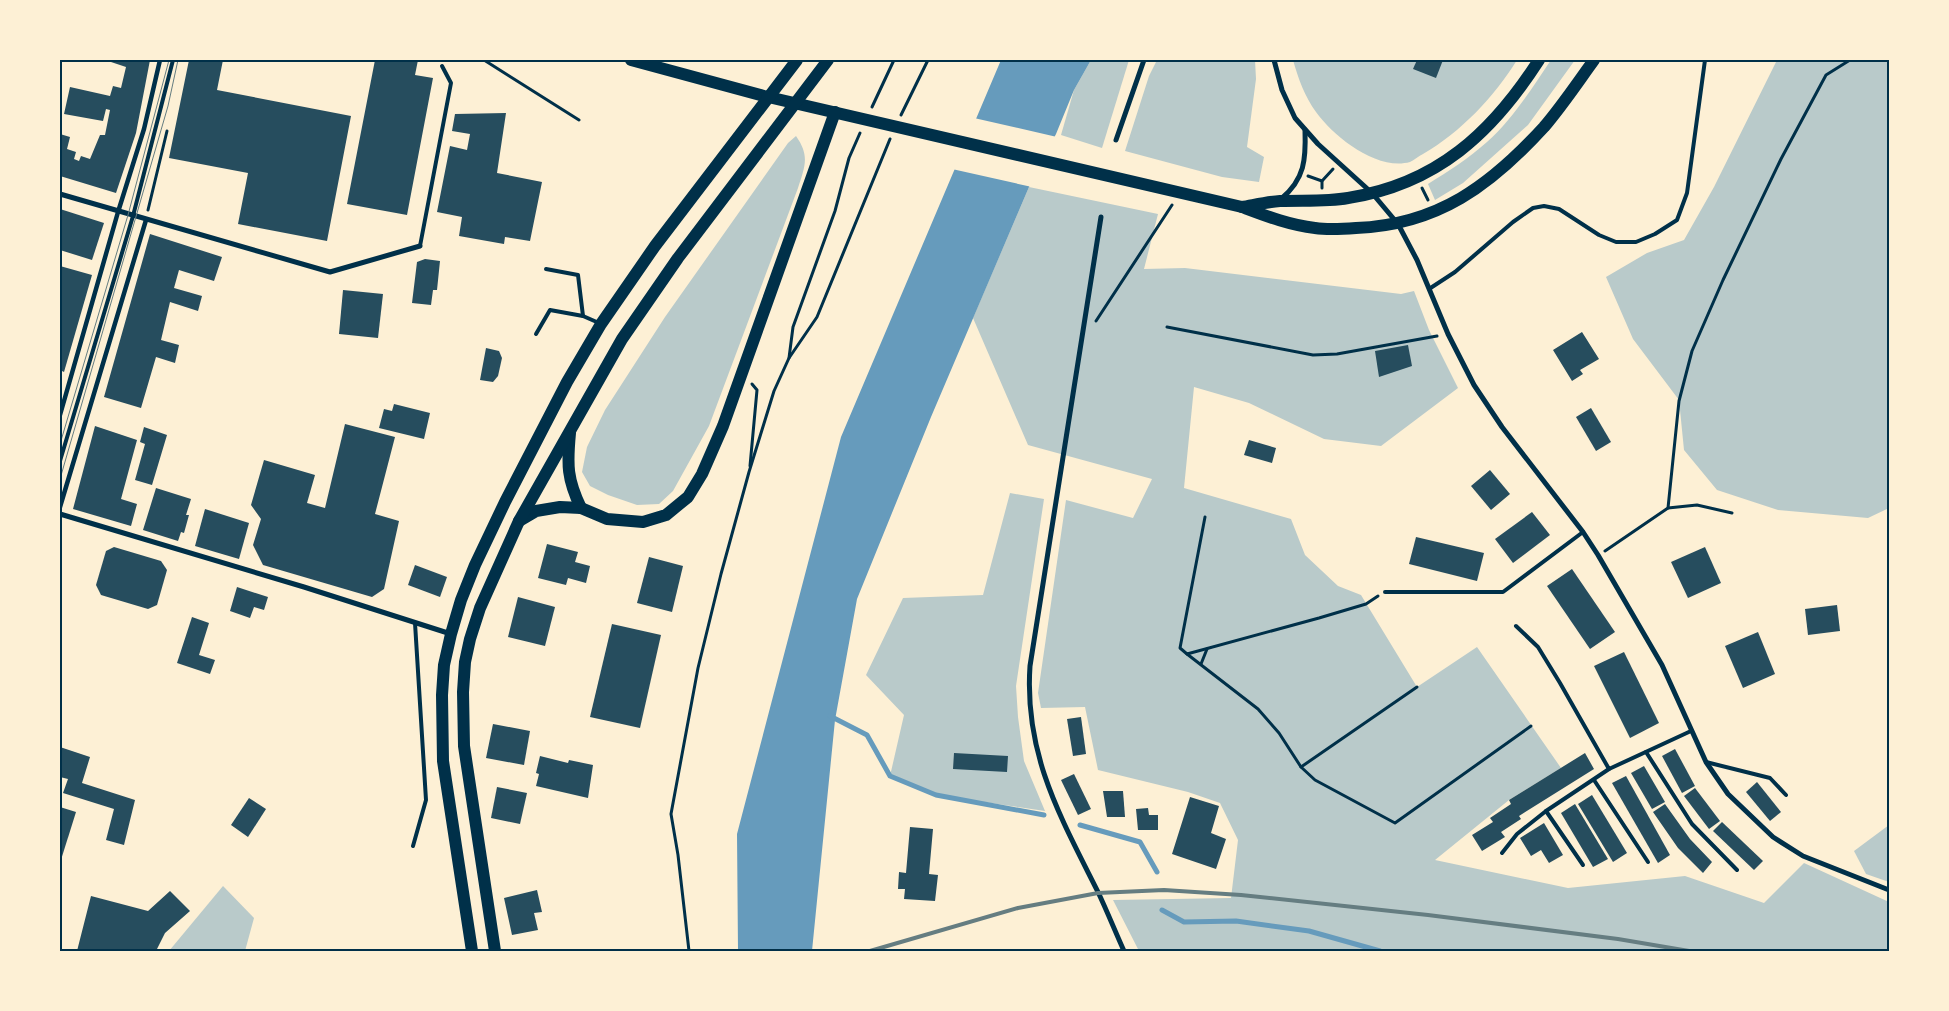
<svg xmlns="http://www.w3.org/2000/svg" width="1949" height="1011" viewBox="0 0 1949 1011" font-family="'Noto Sans',sans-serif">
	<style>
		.green { fill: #b9caca }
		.water { fill: #669bbc }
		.pier { fill: #fdf0d5 }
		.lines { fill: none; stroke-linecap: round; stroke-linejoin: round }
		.stream { stroke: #669bbc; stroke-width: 5 }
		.building { fill: #264d5e }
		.path { stroke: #003049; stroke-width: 3 }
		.service { stroke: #003049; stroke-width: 4 }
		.pedestrian { stroke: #003049; stroke-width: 4.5 }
		.minor { stroke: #003049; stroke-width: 5 }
		.primary { stroke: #003049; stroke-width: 12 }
		.tram { stroke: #657d81; stroke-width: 1 }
		.rail { stroke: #657d81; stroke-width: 4 }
		.neatline { fill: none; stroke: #003049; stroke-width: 2 }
	</style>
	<rect width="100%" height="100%" fill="#fdf0d5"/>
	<g class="green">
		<path d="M1091,60h38l-27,88 -41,-13 13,-45z"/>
		<path d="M1157,60h98l1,19 -9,68 17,10 -5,25 -37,-5 -97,-26 24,-75z"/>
		<path d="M1293,60h224c-23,37 -56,72 -94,94 -4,2 -9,6 -13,8 -33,9 -76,-25 -94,-50 -11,-15 -18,-34 -23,-52z"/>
		<path d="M1551,60h24l-47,65 -65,58 -28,17 -7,-16c21,-13 41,-26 59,-42 26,-23 45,-54 64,-82z"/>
		<path d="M1777,60h112v448l-21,10 -90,-8 -61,-20 -33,-40 -5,-50 -46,-61 -27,-62 41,-24 37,-13 30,-53z"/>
		<path d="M796,136c14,20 9,30 2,52l-89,238 -36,65 -14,13 -22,1 -29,-10 -18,-9 -8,-14 5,-25 18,-37 60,-93 123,-174z"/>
		<path d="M1029,187l129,27 -14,55 41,-1 216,26 13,-3 15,39 29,58 -77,58 -57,-7 -75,-36 -55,-16 -10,101 107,31 14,36 33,31 23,9 56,92 60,-40 84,121 -52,32 -74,60 133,28 117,-12 79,27 40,-40 85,39v49h-750l-26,-51 118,-2 7,-58 -18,-37 -32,-11 -90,-22 -13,-63 -44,1 -3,-15 28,-193 67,18 19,-39 -124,-34 -55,-127z"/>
		<path d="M1010,493l34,6 -28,187 2,31 6,44 21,50 -109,-16 -46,-19 14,-61 -38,-40 37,-77 80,-3z"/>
		<path d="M1889,825v57l-23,-8 -12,-23z"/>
		<path d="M223,886l31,32 -9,33h-76z"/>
	</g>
	<path class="water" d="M1001,60h90l-17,30 -18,44 -27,53 -98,230 -74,182 -22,121 -23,231h-74l-1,-117 104,-397z"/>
	<path class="pier" d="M974,118l83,19 -25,50 -80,-18z"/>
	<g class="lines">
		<g class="stream">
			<path d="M830,716l37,19 23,41 46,19 108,20"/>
			<path d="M1080,825l60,17 17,30"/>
			<path d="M1162,910l22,12 52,-1 73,10 71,20"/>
		</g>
	</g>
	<g class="building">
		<path d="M105,60h45l-14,73 -20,60 -56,-17v-42l10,3 -3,12 9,3 -2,7 5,2 2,-5 9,3 10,-24h5l5,-25 -4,-1 -3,12 -39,-7 6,-27 40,9 3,-10 8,2 5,-21z"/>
		<path d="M189,60h34l-6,30 134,26 -24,125 -89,-17 10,-51 -79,-15z"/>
		<path d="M375,60h43l-3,15 18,3 -26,137 -60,-11z"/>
		<path d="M1417,60h26l-7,18 -23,-9z"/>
		<path d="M506,113l-9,60 45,9 -12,59 -25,-4 -1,7 -45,-8 3,-19 -25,-5 13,-66 17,4 3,-16 -18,-3 3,-17z"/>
		<path d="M60,209l44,14 -12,37 -32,-10z"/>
		<path d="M150,234l72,23 -8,24 -35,-11 -5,18 28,8 -4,15 -28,-9 -9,38 18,5 -4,18 -19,-6 -15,51 -37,-11z"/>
		<path d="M425,259l15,2 -3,29h-4l-2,15 -19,-2 5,-41z"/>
		<path d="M60,266l32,9 -28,97 -4,-2z"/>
		<path d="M343,290l40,4 -5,44 -39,-4z"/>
		<path d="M1582,332l17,27 -19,11 3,4 -11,7 -19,-31z"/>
		<path d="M1408,345l4,21 -33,11 -4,-26z"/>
		<path d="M486,348l13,3 3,7 -4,18 -5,6 -13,-2z"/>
		<path d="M394,404l36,9 -6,26 -45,-11 5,-19 8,2z"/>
		<path d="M1591,408l20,34 -15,9 -20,-34z"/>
		<path d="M345,424l50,13 -20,77 24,7 -15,68 -12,8 -109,-32 -10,-20 8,-26 -10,-14 13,-45 51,15 -8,28 18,5z"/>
		<path d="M95,426l42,14 -16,59 16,5 -6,22 -58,-17z"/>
		<path d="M144,427l23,8 -15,50 -17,-5 10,-36 -5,-2z"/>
		<path d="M1249,440l27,8 -4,15 -28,-8z"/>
		<path d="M1490,470l20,24 -19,16 -20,-24z"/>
		<path d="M156,488l35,11 -5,16h3l-5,18 -3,-1 -3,9 -35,-11z"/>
		<path d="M205,509l44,14 -10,36 -44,-13z"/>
		<path d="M1532,512l18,23 -37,28 -18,-24z"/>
		<path d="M1416,537l68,16 -7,28 -68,-17z"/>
		<path d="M547,544l31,8 -3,10 15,4 -4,17 -18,-5 -2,7 -28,-7z"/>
		<path d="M114,547l47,14 6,9 -10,35 -9,4 -47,-14 -5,-10 10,-34z"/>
		<path d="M1705,547l16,36 -33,15 -17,-36z"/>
		<path d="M649,557l34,9 -11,46 -35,-9z"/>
		<path d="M415,565l32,12 -7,20 -32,-12z"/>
		<path d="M1572,569l43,63 -25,17 -43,-63z"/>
		<path d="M237,587l31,10 -4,13 -10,-3 -4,11 -20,-7z"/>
		<path d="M518,597l37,10 -10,39 -37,-9z"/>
		<path d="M1837,605l3,26 -32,4 -3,-26z"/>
		<path d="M192,617l17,6 -10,32 16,5 -5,14 -33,-11z"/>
		<path d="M612,624l49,11 -21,93 -50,-11z"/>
		<path d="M1758,632l17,42 -32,14 -18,-42z"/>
		<path d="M1624,652l35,71 -29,15 -36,-72z"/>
		<path d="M1081,717l5,37 -13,2 -6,-37z"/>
		<path d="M493,724l37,7 -6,34 -38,-7z"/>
		<path d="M60,747l30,10 -8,26 53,17 -11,45 -18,-5 8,-31 -51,-16 5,-14 -8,-2z"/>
		<path d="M1675,749l20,37 -13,7 -20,-37z"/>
		<path d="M954,753l54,3 -1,16 -54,-3z"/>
		<path d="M1585,753l9,16 -75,47 2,3 -20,13 4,5 -23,14 -10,-16 21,-13 -3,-4 21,-14 -2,-4z"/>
		<path d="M540,756l28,7 1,-3 24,5 -5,33 -52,-12 3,-12 -3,-1z"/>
		<path d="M1644,766l21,36 -13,7 -21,-36z"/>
		<path d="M1074,774l17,35 -13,6 -17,-35z"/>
		<path d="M1626,776l44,79 -12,8 -46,-80z"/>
		<path d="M1757,782l24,30 -11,9 -24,-29z"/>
		<path d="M497,787l30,6 -7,31 -29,-6z"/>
		<path d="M1695,788l25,33 -11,8 -25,-33z"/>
		<path d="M1103,791h20l2,26h-18z"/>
		<path d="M1592,795l35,58 -14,9 -35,-58z"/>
		<path d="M1190,797l29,9 -8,27 15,6 -10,30 -44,-15z"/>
		<path d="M249,798l17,11 -18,28 -17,-12z"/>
		<path d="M1575,804l33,55 -15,8 -32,-54z"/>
		<path d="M1665,804l25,35 22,23 -9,11 -25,-25 -25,-36z"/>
		<path d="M60,807l16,5 -16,51z"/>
		<path d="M1148,808l1,7h9v15h-20l-2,-21z"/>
		<path d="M1722,822l41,39 -9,9 -41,-39z"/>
		<path d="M1544,823l19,32 -14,8 -8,-13 -10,6 -11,-18z"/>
		<path d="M910,827l23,2 -4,45 9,1 -3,26 -31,-2 1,-10h-7l1,-17 7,1z"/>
		<path d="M537,890l5,22 -8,1 4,17 -26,5 -8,-37z"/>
		<path d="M170,891l20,20 -25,22 -9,18h-79l14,-55 57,15z"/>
	</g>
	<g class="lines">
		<g class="path">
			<path d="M484,60l95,60"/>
			<path d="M872,107l22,-47"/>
			<path d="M901,115l27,-55"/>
			<path d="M1308,176l14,5"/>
			<path d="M1322,188v-7l11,-12"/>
			<path d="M1422,188l6,12"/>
			<path d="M148,210l19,-79"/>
			<path d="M1096,321l76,-116"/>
			<path d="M1167,327l146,28 24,-1 100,-18"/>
			<path d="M789,358l28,-41 73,-178"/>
			<path d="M750,466l7,-76 -5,-6"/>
			<path d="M1668,508l29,-3 35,8"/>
			<path d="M1205,517l-25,131 7,6 132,-36 47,-14 12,-8"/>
			<path d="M1605,551l63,-43 11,-107 13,-50 31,-71 58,-121 45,-84 24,-15"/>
			<path d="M1187,654l71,55 21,24 22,34 14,13 80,43 136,-97"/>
			<path d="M1201,664l6,-15"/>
			<path d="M1301,767l116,-80"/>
			<path d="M689,951l-11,-96 -7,-41 27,-146 23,-94 28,-102 25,-81 15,-33 4,-31 42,-116 14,-53 11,-25"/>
		</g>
		<g class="service">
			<path d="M420,246l31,-163 -9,-17"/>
			<path d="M546,269l32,6 5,41"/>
			<path d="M1429,289l26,-17 58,-50 20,-14 11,-2 15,3 40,26 17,7h20l19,-8 22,-14 10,-27 18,-133"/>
			<path d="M536,334l14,-24 33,6 16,7"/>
			<path d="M60,461l73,-245 40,-156"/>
			<path d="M1385,592h118l80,-60"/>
			<path d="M1516,626l22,21 22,36 49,86 82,-38"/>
			<path d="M1646,752l46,72 45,46"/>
			<path d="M1706,762l64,16 16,17"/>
			<path d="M1594,780l54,82"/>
			<path d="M1546,811l37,54"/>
			<path d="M413,846l13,-46 -11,-177"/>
			<path d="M1502,853l15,-19 29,-23 63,-42"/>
		</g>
		<g class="pedestrian">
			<path d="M60,415l58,-203 26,-83 16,-69"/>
			<path d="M60,507l86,-287"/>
		</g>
		<g class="minor">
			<path d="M1274,60l8,30 13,28 23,26 54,49 26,31 19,36 31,74 26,51 28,42 81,105 15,23 64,110 44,97 22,32 45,43 30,19 86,34"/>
			<path d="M1116,140l28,-80"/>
			<path d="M60,194l270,78 90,-26"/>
			<path d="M1281,199c24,-20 25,-40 24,-69"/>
			<path d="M1101,217l-71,449c-6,88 30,150 68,226 9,19 17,39 26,59"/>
			<path d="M60,514l244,73 147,47"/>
		</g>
		<g class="primary">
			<path d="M631,60l133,36 478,111c24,9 47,18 73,21 13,2 28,1 41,0 82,-3 135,-43 188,-101 18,-21 34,-45 50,-67"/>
			<path d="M1242,207c12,-2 25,-5 38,-6 22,-1 46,1 68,-3 89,-14 144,-65 191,-138"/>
			<path d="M570,433c-3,32 -3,46 11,75"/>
			<path d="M519,521l17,-10 24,-4 21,1 26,11 36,3 23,-7 22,-18 14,-23 21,-48 112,-314"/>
			<path d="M472,951l-29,-190 -1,-66 2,-30 7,-31 10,-34 14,-35 30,-63 62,-120 34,-58 54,-78 142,-186"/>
			<path d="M495,951l-31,-205 -1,-54 2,-30 5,-23 10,-31 39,-87 103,-182 56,-81 150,-198"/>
		</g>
		<g class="tram">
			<path d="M60,444l68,-229 41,-155"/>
			<path d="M60,479l108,-373 10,-46"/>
		</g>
		<path class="rail" d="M870,951l148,-43 80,-15 66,-3 77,5 187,20 190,24 71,12"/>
	</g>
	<rect width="1949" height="1011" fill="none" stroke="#fdf0d5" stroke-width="122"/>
	<rect x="61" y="61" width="1827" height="889" class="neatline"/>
</svg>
